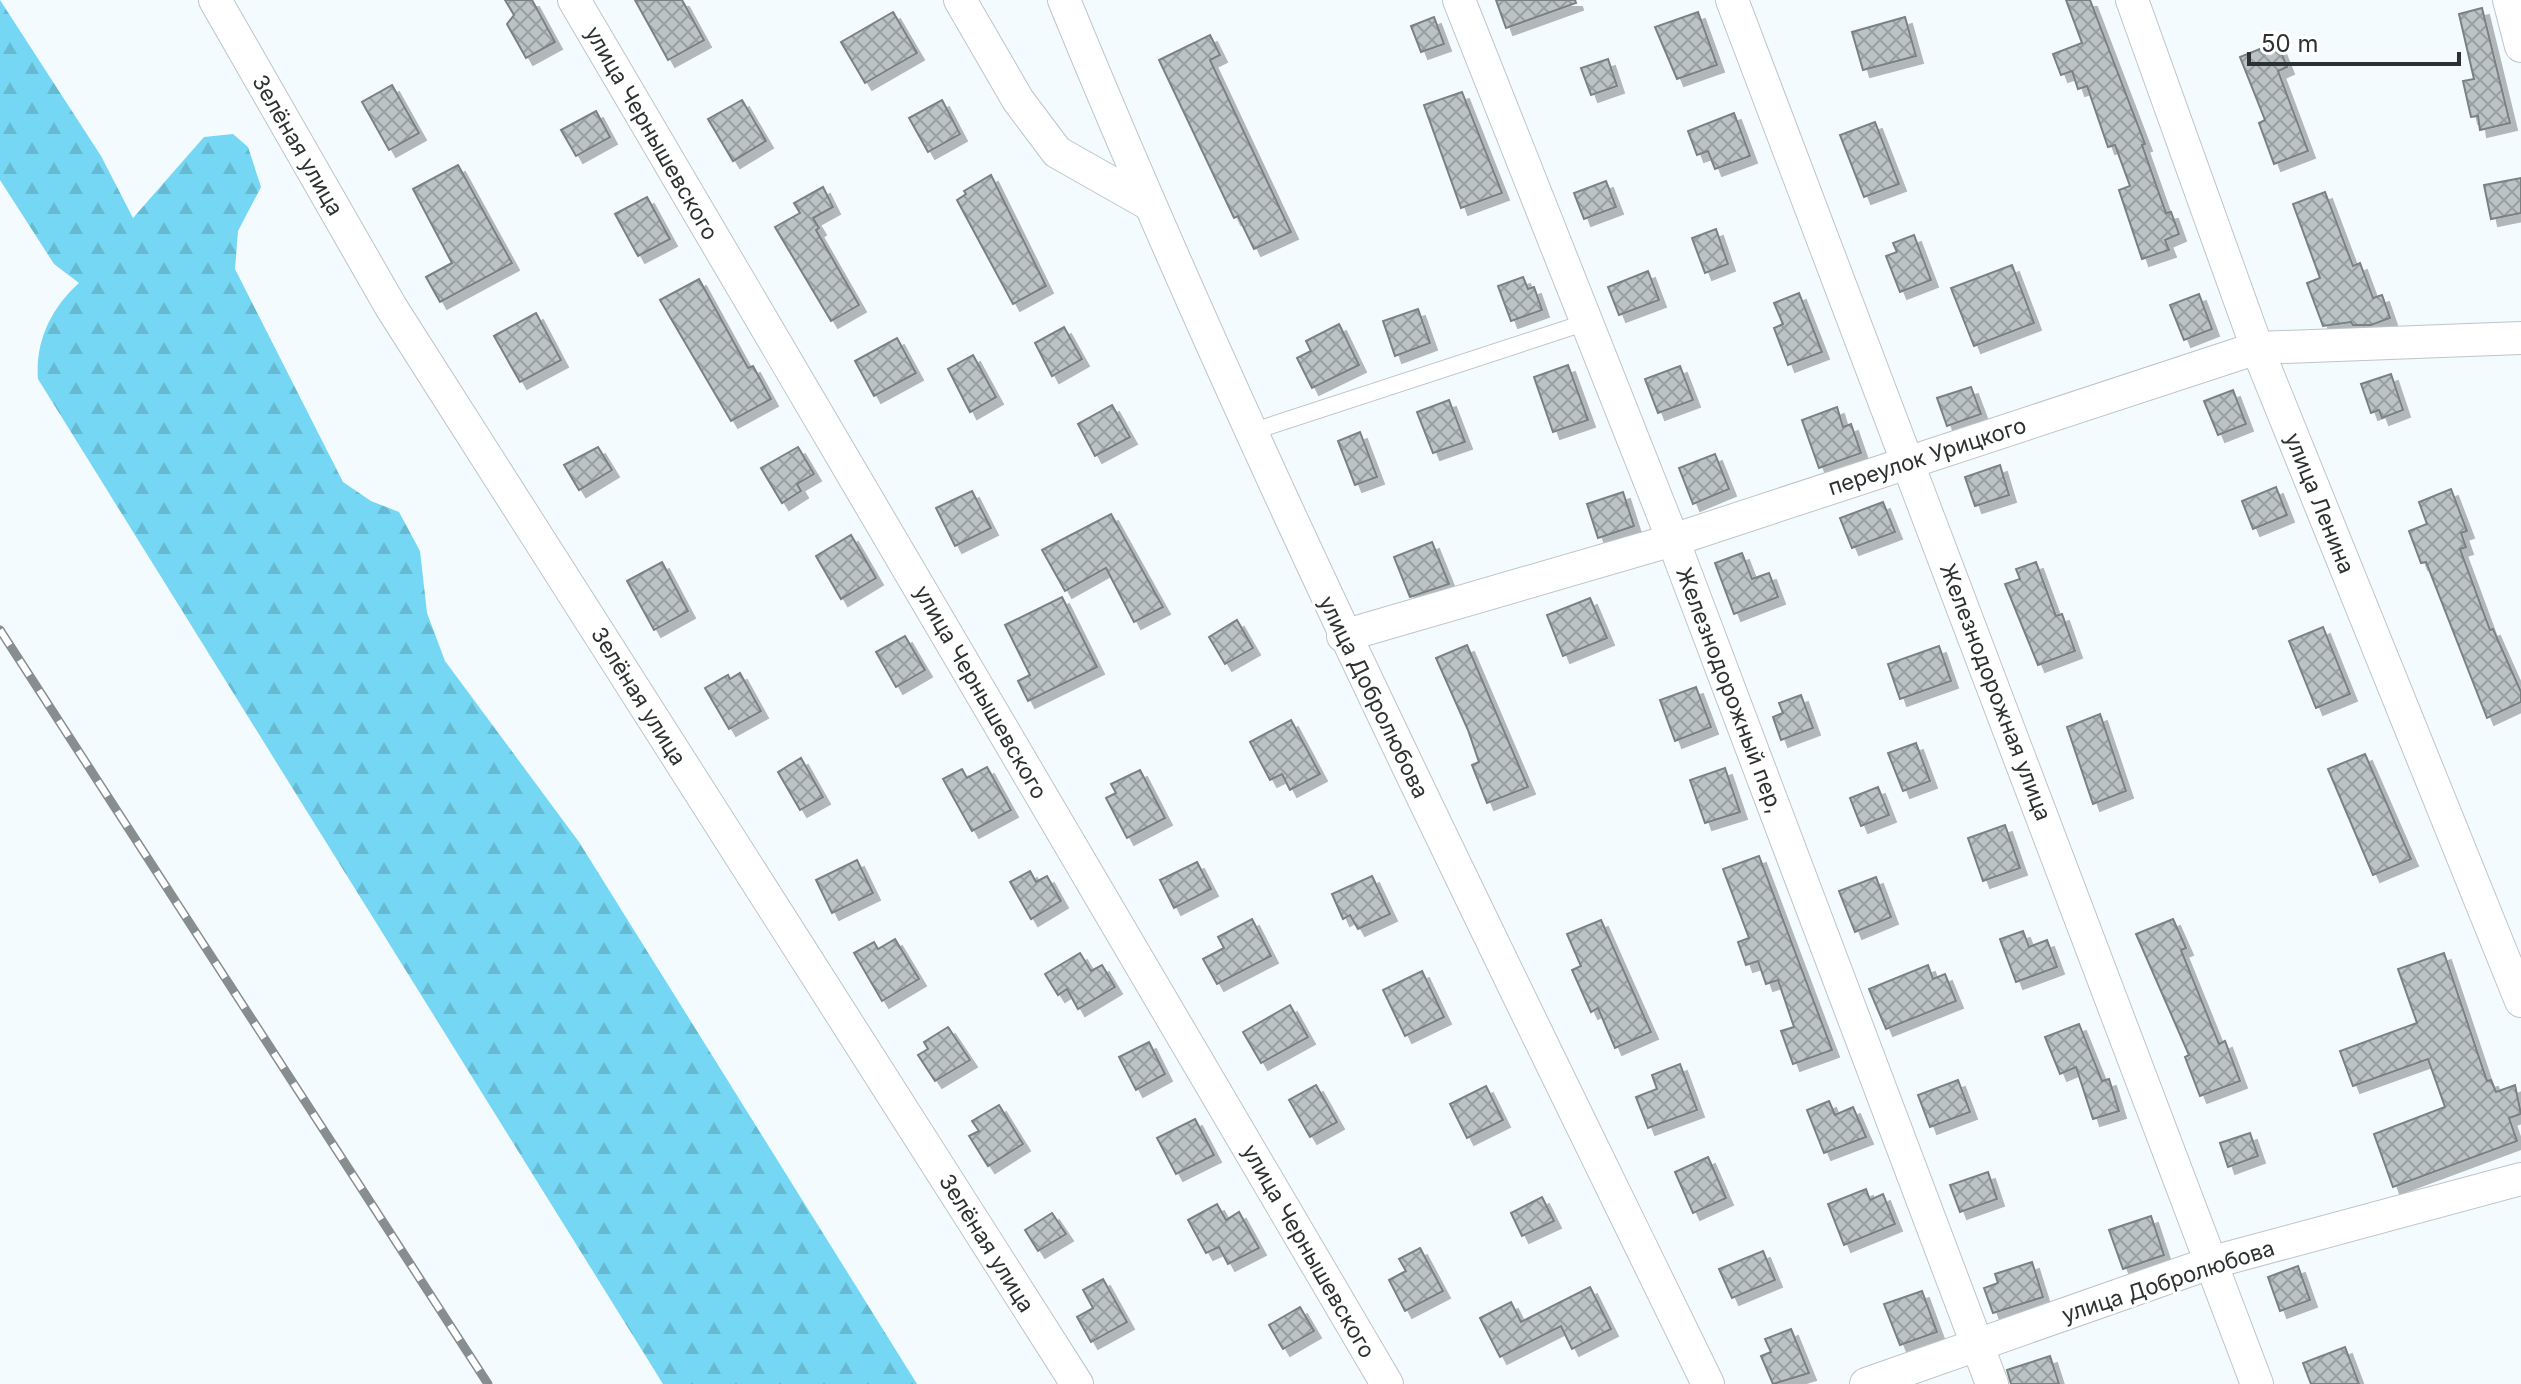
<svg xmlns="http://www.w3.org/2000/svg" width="2521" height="1384" viewBox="0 0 2521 1384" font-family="Inter,sans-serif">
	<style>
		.forest { fill: url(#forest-firs) }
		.building { fill: url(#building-cross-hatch); stroke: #7a8183; stroke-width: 2; filter: url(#shadow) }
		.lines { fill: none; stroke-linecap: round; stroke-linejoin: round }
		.lane-casing { stroke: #bec5c8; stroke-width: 18 }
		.street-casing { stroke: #bec5c8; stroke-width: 34 }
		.lane { stroke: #fff; stroke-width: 16 }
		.street { stroke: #fff; stroke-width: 32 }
		.rail-casing { stroke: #888e90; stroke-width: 9 }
		.rail { stroke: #fff; stroke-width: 6; stroke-dasharray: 18; stroke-linecap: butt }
		.labels { text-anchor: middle; stroke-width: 6; stroke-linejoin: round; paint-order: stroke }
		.street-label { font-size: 22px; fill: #2e3132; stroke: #fff }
	</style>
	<defs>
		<pattern id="forest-firs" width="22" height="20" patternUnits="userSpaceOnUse" patternTransform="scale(2)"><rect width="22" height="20" fill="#75d7f3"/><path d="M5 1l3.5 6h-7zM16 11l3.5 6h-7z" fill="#66b9d1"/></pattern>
		<pattern id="building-cross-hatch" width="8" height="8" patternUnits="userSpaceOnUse" patternTransform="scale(2)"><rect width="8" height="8" fill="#bbc3c5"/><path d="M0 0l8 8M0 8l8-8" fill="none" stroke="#989fa1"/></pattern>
		<filter id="shadow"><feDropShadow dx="7" dy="7" stdDeviation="0" flood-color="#0004"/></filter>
	</defs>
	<rect width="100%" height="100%" fill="#f3fbfe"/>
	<path class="forest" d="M0,0l101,156 32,62 71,-81 29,-3 15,13 13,40 -23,44 -3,38 108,213 28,19 28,11 21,39 7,62 18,48 134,181 338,542h-254l-625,-1005c-3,-37 13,-71 41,-96l-25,-19 -54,-84z"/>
	<g class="building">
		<path d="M505,0h27l23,42 -29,16 -19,-34 7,-9z"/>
		<path d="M635,0h47l22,40 -36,20z"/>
		<path d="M1496,0h79l1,3 -70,25z"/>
		<path d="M2066,0h24l55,144 -3,1 24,68 5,-1 8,22 -14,6 4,10 -27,9 -23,-69 11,-4 -15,-41 -7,2 -21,-61 -9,3 -6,-18 -11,4 -8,-21 29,-11z"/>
		<path d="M2482,8l28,115 -30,7 -2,-14 -7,1 -8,-36 11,-2 -15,-65z"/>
		<path d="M893,12l24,41 -52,30 -24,-41z"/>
		<path d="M1698,12l19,53 -40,14 -22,-52z"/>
		<path d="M1434,17l10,27 -23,8 -10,-26z"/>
		<path d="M1905,17l11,39 -53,14 -11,-38z"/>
		<path d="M1210,35l10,20 -10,5 81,172 -37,17 -16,-33 -4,2 -75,-158z"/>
		<path d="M2277,42l10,25 -9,4 30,80 -34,13 -15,-41 6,-3 -25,-63z"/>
		<path d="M1608,59l9,27 -26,9 -10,-27z"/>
		<path d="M392,85l27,48 -30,17 -27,-48z"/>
		<path d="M1462,92l40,101 -41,15 -37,-103z"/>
		<path d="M742,100l24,41 -33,20 -25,-42z"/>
		<path d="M942,100l18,34 -32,18 -19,-34z"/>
		<path d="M596,111l14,26 -34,19 -15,-26z"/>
		<path d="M1734,113l16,43 -35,13 -7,-18 -11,4 -9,-24z"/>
		<path d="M1875,122l24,62 -35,13 -24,-62z"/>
		<path d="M458,165l54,98 -72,39 -14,-25 26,-14 -39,-74z"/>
		<path d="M991,175l55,111 -33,18 -56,-104 9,-6 -2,-3z"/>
		<path d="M2521,178v35l-30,6 -7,-34z"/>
		<path d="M1606,181l10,26 -32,12 -10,-26z"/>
		<path d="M823,187l10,20 -20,11 6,10 -3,2 43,75 -28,16 -56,-94 25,-14 -6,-10z"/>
		<path d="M2325,192l28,74 7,-3 13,35 9,-3 8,23 -19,7h-18l-2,-3 -28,4 -16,-43 13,-5 -27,-74z"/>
		<path d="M647,197l23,42 -32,17 -23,-42z"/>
		<path d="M1716,229l12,35 -23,9 -13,-35z"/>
		<path d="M1914,235l17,45 -31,12 -14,-36 11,-4 -4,-9z"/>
		<path d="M2012,265l22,58 -60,23 -23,-58z"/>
		<path d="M1648,271l11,29 -40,15 -11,-28z"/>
		<path d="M1523,277l5,12 6,-2 8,23 -31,11 -13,-35z"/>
		<path d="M699,279l49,89 5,-2 18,33 -40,22 -71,-121z"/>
		<path d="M1799,293l23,59 -34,13 -14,-37 9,-4 -9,-21z"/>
		<path d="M2199,294l13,35 -28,11 -14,-35z"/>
		<path d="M1418,309l12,34 -35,13 -12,-35z"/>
		<path d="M536,313l25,47 -41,22 -26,-46z"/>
		<path d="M1339,324l20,41 -47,23 -15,-30 14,-7 -5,-10z"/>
		<path d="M1064,327l18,32 -30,17 -17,-33z"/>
		<path d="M897,338l19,35 -42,23 -19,-35z"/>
		<path d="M973,355l23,42 -26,15 -22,-43z"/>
		<path d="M1568,365l20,55 -35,12 -19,-55z"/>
		<path d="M1680,366l13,34 -35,13 -13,-34z"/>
		<path d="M2391,374l12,36 -21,8 -3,-8 -8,3 -10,-29z"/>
		<path d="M1971,387l10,27 -34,12 -10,-28z"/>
		<path d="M2233,390l13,34 -28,11 -14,-34z"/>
		<path d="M1449,400l16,42 -32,11 -16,-41z"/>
		<path d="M1112,405l18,32 -35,19 -17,-32z"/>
		<path d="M1837,407l6,20 8,-3 10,29 -42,15 -17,-48z"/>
		<path d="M1360,432l17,45 -22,8 -17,-44z"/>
		<path d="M598,447l14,23 -33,20 -15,-25z"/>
		<path d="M798,447l16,27 -17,10 4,7 -19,12 -21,-35z"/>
		<path d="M1715,454l14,35 -36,15 -14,-36z"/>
		<path d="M2000,465l9,30 -34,11 -10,-29z"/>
		<path d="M2276,487l11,28 -34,14 -11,-28z"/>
		<path d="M2451,489l16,42 -6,2 5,14 -6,2 30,81 3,-1 28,63v10l-34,16 -61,-156 -5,1 -12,-32 18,-7 -8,-22z"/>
		<path d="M972,491l19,37 -36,18 -19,-38z"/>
		<path d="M1623,492l11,34 -36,12 -11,-34z"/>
		<path d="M1883,502l12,30 -43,16 -12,-30z"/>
		<path d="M1111,514l52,93 -29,15 -28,-54 -41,23 -23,-41z"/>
		<path d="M851,535l25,43 -35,21 -25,-43z"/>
		<path d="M1432,542l17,42 -39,13 -16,-40z"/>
		<path d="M1742,553l10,26 17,-6 9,24 -44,17 -19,-51z"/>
		<path d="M662,562l26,49 -34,19 -27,-49z"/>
		<path d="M2036,562l20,54 6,-2 13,37 -37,14 -33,-81 15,-5 -4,-10z"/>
		<path d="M1062,597l35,70 -69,34 -10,-20 12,-6 -25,-50z"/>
		<path d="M1590,598l17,40 -44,18 -16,-41z"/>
		<path d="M1237,620l16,28 -28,16 -16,-27z"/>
		<path d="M2323,627l27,67 -34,14 -27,-67z"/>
		<path d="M905,636l20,34 -29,17 -20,-35z"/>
		<path d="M1467,645l61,142 -41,16 -15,-38 7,-3 -11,-32 -32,-72z"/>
		<path d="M1939,646l12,35 -51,18 -12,-35z"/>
		<path d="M740,673l21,38 -32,18 -24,-41 23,-13 2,4z"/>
		<path d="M1696,687l15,40 -36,14 -15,-41z"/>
		<path d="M1801,695l12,33 -32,12 -8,-23 10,-4 -4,-10z"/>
		<path d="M2100,714l26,77 -33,13 -26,-77z"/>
		<path d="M1291,720l29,54 -30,16 -8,-16 -12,6 -20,-38z"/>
		<path d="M1916,743l14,38 -27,10 -15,-38z"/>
		<path d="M2365,754l46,105 -38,16 -45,-106z"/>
		<path d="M801,758l22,39 -23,13 -22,-38z"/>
		<path d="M987,767l24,43 -39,21 -29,-52 19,-10 5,9z"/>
		<path d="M1725,768l15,44 -35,11 -15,-43z"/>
		<path d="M1140,770l25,48 -38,20 -21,-40 10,-5 -5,-9z"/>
		<path d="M1878,787l11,28 -28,11 -11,-28z"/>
		<path d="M2005,825l15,43 -37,13 -15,-43z"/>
		<path d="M1759,856l73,194 -39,14 -12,-33 13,-4 -16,-47 -12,4 -8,-23 -12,4 -8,-23 11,-4 -26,-69z"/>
		<path d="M857,860l16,33 -41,20 -16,-33z"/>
		<path d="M1197,862l14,27 -37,19 -14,-28z"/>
		<path d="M1030,871l6,11 11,-6 14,25 -30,18 -21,-37z"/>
		<path d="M1372,876l18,38 -32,15 -8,-14 -7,4 -11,-25z"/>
		<path d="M1876,877l15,40 -36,15 -16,-41z"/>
		<path d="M1252,919l19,37 -54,28 -14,-25 21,-11 -6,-11z"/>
		<path d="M2173,919l13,29 -5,2 38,94 6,-3 15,40 -40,15 -15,-39 4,-2 -53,-121z"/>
		<path d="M1601,920l50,112 -36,16 -17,-40 -7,4 -19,-42 9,-4 -14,-32z"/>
		<path d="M2023,931l6,16 18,-7 10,27 -41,15 -16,-43z"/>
		<path d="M895,939l24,40 -37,22 -28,-48 20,-11 4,7z"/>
		<path d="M1080,953l11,18 11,-6 13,22 -37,22 -11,-20 -9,6 -13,-21z"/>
		<path d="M2444,953l43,128 4,-1 5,12 19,-7 6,29 -12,4 8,23 -124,46 -19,-53 71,-27 -17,-48 -75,27 -13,-35 77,-28 -19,-54z"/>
		<path d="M1928,965l5,14 12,-5 11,27 -70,28 -17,-40z"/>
		<path d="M1422,971l22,46 -39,19 -22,-46z"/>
		<path d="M1290,1005l18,32 -47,26 -18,-31z"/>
		<path d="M2079,1024l23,57 7,-2 10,32 -26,8 -17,-52 -16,7 -15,-37z"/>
		<path d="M948,1027l22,33 -35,21 -17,-26 10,-6 -4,-7z"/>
		<path d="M1149,1042l16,32 -29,16 -17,-33z"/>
		<path d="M1680,1064l17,46 -49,18 -12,-31 21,-8 -5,-14z"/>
		<path d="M1958,1080l12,32 -40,15 -12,-32z"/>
		<path d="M1316,1085l21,37 -27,15 -21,-37z"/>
		<path d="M1486,1086l17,34 -36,18 -17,-34z"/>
		<path d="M1829,1101l6,14 18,-8 13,30 -42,16 -17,-43z"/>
		<path d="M999,1105l24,39 -35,22 -19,-30 10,-5 -7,-10z"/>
		<path d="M1195,1119l19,36 -38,19 -19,-36z"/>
		<path d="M2250,1133l8,23 -30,11 -8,-24z"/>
		<path d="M1708,1157l18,41 -33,15 -18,-41z"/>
		<path d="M1988,1172l9,27 -37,13 -10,-27z"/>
		<path d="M1866,1189l4,11 13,-6 12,30 -51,21 -16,-41z"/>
		<path d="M1542,1197l12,24 -32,15 -11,-23z"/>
		<path d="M1217,1204l9,16 13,-8 20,36 -31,16 -9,-17 -13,6 -18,-33z"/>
		<path d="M1052,1213l14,21 -28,17 -13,-21z"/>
		<path d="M2151,1216l13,39 -41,14 -14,-39z"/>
		<path d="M1420,1248l23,43 -38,20 -16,-31 17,-9 -7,-12z"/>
		<path d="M1763,1251l12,29 -43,18 -13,-29z"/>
		<path d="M2032,1262l11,35 -50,16 -9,-25 14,-5 -3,-9z"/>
		<path d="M2298,1266l12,34 -30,11 -12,-34z"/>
		<path d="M1103,1279l24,43 -36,20 -14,-25 16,-9 -10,-18z"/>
		<path d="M1590,1287l21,42 -39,20 -11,-23 -61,31 -20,-39 31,-16 10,20z"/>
		<path d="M1922,1291l15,41 -37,13 -16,-41z"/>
		<path d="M1300,1307l14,24 -31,18 -14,-24z"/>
		<path d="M1791,1329l18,44 -36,11 -12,-28 10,-4 -6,-13z"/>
		<path d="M2345,1347l14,37h-48l-8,-21z"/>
		<path d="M2050,1356l9,28h-48l-4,-14z"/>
	</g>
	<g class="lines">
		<defs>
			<path id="lane" d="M1251,432l336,-110"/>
			<g id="street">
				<path d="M215,0l176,307 686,1077"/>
				<path d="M574,0l813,1384"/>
				<path d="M960,0l58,100 39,52 90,51"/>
				<path d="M1064,0c193,471 421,926 644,1384"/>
				<path d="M1459,0l214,540 319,844"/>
				<path d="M1732,0l525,1384"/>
				<path d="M2132,0l125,348 264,653"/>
				<path d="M2509,0l12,46"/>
				<path d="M1343,636l330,-96 584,-192 264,-10"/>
				<path d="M1866,1384l347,-122 308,-83"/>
			</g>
		</defs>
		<use href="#lane" class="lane-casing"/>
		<use href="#street" class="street-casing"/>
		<use href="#lane" class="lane"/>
		<use href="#street" class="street"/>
		<defs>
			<path id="rail" d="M0,630l488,754"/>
		</defs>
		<use href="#rail" class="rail-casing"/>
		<use href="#rail" class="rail"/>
	</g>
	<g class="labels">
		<g class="street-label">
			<text transform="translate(652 133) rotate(60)" y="8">улица Чернышевского</text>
			<text transform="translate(298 145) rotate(60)" y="8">Зелёная улица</text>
			<text transform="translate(1927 456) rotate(-18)" y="8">переулок Урицкого</text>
			<text transform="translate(2320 503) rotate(68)" y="8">улица Ленина</text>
			<text transform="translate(1730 690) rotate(69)" y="8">Железнодорожный пер,</text>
			<text transform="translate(981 692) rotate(60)" y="8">улица Чернышевского</text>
			<text transform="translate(1996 692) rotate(69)" y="8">Железнодорожная улица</text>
			<text transform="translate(639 696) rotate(58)" y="8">Зелёная улица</text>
			<text transform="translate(1374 697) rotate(64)" y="8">улица Добролюбова</text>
			<text transform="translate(987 1243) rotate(58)" y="8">Зелёная улица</text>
			<text transform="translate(1309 1251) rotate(60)" y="8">улица Чернышевского</text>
			<text transform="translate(2168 1281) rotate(-18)" y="8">улица Добролюбова</text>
		</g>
	</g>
	<path d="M2249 52v12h210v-12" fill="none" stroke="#2e3132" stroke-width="4"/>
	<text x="2261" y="52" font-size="24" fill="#2e3132" stroke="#ffffff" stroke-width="6" paint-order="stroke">50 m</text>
</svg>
